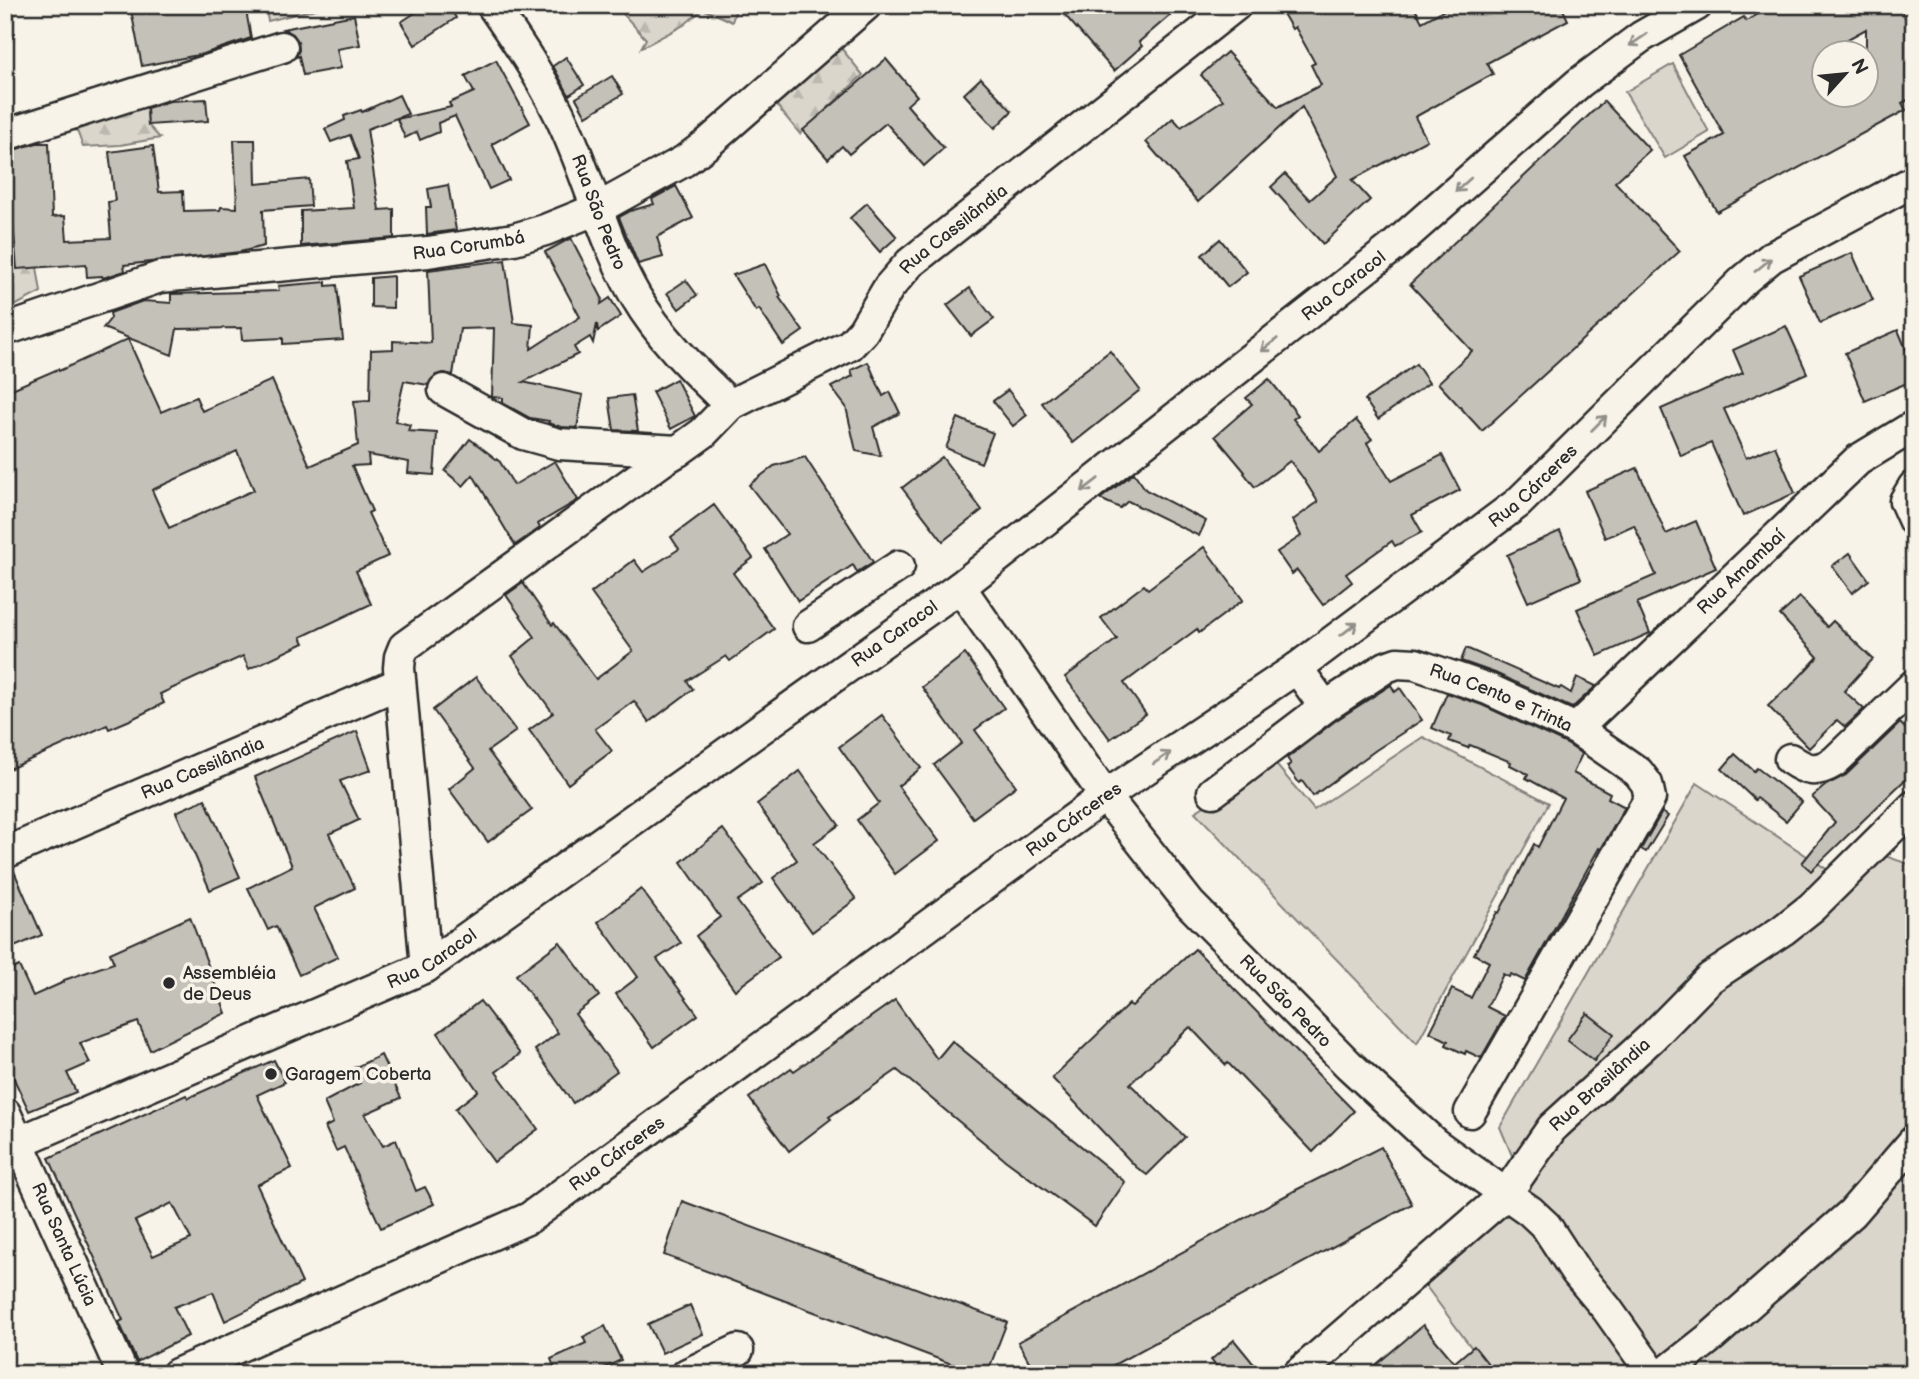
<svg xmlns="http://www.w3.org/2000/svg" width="1919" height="1379" viewBox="0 0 1919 1379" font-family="'Balsamiq Sans',sans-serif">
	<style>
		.green { fill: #dad6cc; stroke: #82807c; stroke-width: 2 }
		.forest { fill: url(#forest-firs); stroke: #82807c; stroke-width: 2 }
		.building { fill: #c4c1b9; stroke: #2b2b2b; stroke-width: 2; fill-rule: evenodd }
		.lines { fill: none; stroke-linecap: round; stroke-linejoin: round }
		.minor-casing { stroke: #2b2b2b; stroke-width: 35 }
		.minor { stroke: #f7f3e8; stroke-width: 30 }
		.oneway { stroke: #918f8a }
		.poi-dot { fill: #2b2b2b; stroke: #f7f3e8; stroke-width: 2.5 }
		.labels { text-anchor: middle; stroke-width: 7; stroke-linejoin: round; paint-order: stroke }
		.street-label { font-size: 18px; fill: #2b2b2b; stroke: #f7f3e8 }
		.poi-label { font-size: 18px; fill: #2b2b2b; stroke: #f7f3e8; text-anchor: start }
	</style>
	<defs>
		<pattern id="forest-firs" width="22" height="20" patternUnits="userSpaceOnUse" patternTransform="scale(1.75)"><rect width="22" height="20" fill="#dad6cc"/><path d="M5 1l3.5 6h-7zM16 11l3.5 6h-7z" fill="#bbb8af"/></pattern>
	</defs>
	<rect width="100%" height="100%" fill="#f7f3e8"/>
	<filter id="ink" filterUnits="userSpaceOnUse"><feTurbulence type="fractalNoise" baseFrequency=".0143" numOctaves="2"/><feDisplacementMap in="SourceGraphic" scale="14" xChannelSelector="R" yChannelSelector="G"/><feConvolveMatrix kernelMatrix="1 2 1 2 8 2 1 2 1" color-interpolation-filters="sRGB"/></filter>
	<g filter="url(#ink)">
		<g class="green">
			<path d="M1673,64l36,68 -44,26 -40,-66z"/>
			<path d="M1423,737l126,66 -132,240 -222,-231 79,-50 40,48z"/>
			<path d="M1697,783l143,95 34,-26 40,14v508h-423l-77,-104 113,-79 -27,-64z"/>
		</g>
		<g class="forest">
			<path d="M265,5h66l-63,16z"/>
			<path d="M615,5h130l-9,4 -4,13c-10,-6 -19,-8 -29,-13l-19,16 -43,23 5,-9z"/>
			<path d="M833,38l30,37 -63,59 -31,-38z"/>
			<path d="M146,103l2,22 12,13 -40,7 -37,2 -9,-25z"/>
			<path d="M5,202l8,18 4,48 20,-1 4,25 -36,19z"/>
		</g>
		<g class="building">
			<path d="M130,5h115l6,33 -48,16 -61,12z"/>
			<path d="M427,5h21l8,13 -41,27 -14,-23z"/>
			<path d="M1056,5h126l-43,37 3,4 -28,25z"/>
			<path d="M1295,5h118l9,17 31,-17h108l7,15 -81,43 6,11 -78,43 12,23 -75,40 18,20 -47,44 -52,-57 14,-13 25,26 27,-24 -35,-69 -104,95 -52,-60 27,-24 8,9 42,-27 -22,-25 26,-23 51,55 43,-22 -10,-20 4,-2 -20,-36 -3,2 -10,-17z"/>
			<path d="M1774,5h134l-7,5 13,23v64l-12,6 4,7 -189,102 -32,-56 39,-21 -45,-80 65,-38 2,4zM1866,29v65h-42v-42z"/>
			<path d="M354,15l6,30 -23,4 4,19 -38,7 -4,-19 -3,1 3,-7 -1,-9 -5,-7 -10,-5z"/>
			<path d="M566,57l18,28 -15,10 -16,-29z"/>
			<path d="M886,59l31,37 -10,9 37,43 -20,18 -38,-43 -37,31 -7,-8 -14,13 -25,-29z"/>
			<path d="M496,60l34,63 -38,21 17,36 -20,9 -34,-73 -17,7 1,9 -19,8 -3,-8 -12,6 -8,-19 54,-12 -2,-4 25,-11 -9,-16z"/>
			<path d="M612,76l11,18 -37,22 -10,-18z"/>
			<path d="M981,78l31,33 -17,17 -31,-34z"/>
			<path d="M399,95l9,19 -41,15 12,81 15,-1v29l-93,8v-35l53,-3 -7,-47 12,-2 -9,-24 -19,7 -6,-13 20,-9 -1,-4 17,-6 1,2z"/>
			<path d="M206,99l2,22 -60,4 -1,-17 23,-7z"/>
			<path d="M1604,101l46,49 -35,32 65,69 -198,180 -44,-48 34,-32 -62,-67z"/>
			<path d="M234,140h21l1,44 53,-5 2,27 -48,4 1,36 -24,6 -116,13 1,6 -22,7 -1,-2 -15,1 -1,-13 -69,5 -5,-57 -3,1 -2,-61 30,-9h12l3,74 13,-1 2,24 44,-2 -3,-36 7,-1 -6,-49 44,-6 6,46 24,-1 1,20 36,-1 1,-3 16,1z"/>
			<path d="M448,185l8,45 -29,4 -1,-27h5l-3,-18z"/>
			<path d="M676,186l17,32 -36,19 6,20 -25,7 -19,-47 11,-6 24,-7 -2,-5z"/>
			<path d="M867,203l30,34 -17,15 -30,-34z"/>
			<path d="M571,238l31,60 -1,6 9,-6 11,18 -23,15 -1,-7 -4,19 -3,-6 -16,10 4,7 -55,28 60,13 -6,33 -15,-1 -14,-4 1,-2 -19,-3 -27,-15v-5l-11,-1 2,-69 -34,1 -7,46 -9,-2 -8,2 -8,10 -24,-4 -9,40 15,4 -2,6 29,2 -3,42 -26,-2 1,-11 -41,-7 1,10 -17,1 20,45 -4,2 20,43 -32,15 15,33 -70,33 3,6 -55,26 -6,-13 -83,38 4,9 -34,17 -21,9 -2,-4 -102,46v-379l53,-23 1,2 69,-32 33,73 35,-15 6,14 70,-31 38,86 48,-21 -4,-44 16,-1 1,-50 22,-1v-8l38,2 -3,-73 77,-10 9,63 19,2 -2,24 49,-32 -35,-65zM237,451l17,39 -85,38 -17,-38z"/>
			<path d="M1220,239l27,33 -19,15 -26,-32z"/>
			<path d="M1852,253l21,47 -53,23 -21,-47z"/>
			<path d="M765,264l16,32 -2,1 24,34 -20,14 -24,-36 -3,2 -23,-36z"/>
			<path d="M393,276v32l-22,-1v-29z"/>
			<path d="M686,280l11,15 -18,14 -12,-16z"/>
			<path d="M326,282v4l11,-1 6,55 -60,4v-6l-41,2 -1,-12 -64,1 -5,26 -69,-27 8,-10 -1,-5 33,-12 28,2v-9l108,-3 -1,-5z"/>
			<path d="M970,288l24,31 -23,17 -24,-31z"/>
			<path d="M1786,326l21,47 -83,36 22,49 29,-12 20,47 -52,23 -32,-73 -30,13 -20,-47 82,-36 -10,-23z"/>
			<path d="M1898,330l16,38v12l-49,21 -20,-48z"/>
			<path d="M1110,351l30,39 -67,53 -31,-40z"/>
			<path d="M868,362l15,34 7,-4 10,21 -27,14 8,29 -25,-5 -10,-44 -15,-20 22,-11 -2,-6z"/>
			<path d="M1416,364l13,19 -51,36 -13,-19z"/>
			<path d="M676,379l19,37 -24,13 -19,-37z"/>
			<path d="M1269,379l29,36 -5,4 26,32 37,-31 16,19 -5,4 24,38 51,-26 18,35 -48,25 10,17 -27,14 -3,-5 -46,33 6,8 -29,23 -26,-35 -5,4 -15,-22 24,-16 -8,-16 25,-18 -15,-24 -13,-17 -35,26 -11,-14 1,-1 -30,-36 37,-32 -6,-6z"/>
			<path d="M1008,390l19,25 -14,11 -20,-25z"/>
			<path d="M632,395l6,36 -24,-1 -5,-32z"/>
			<path d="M958,418l35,15 -12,30 -35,-15z"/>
			<path d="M470,439l30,23 14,23 41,-24 23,39 -40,24 2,4 -25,17 -42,-70 -10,11 -18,-15z"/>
			<path d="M805,457l68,105 -16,10 -4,-7 -55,36 -33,-52 22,-15 -38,-49 25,-19z"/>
			<path d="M942,457l40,53 -39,31 -41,-53z"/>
			<path d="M1637,468l29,66 30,-13 20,47 -79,35 13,30 -52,23 -21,-47 79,-34 -22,-50 -29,13 -20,-47z"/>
			<path d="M1134,473l12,17 60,31 -7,15 -71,-35 -8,7 -20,-9z"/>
			<path d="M714,505l39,53 -20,15 41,56 -44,32 -4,-5 -39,25 6,8 -44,33 -15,-21 -39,28 17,22 -44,33 -39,-54 24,-17 -41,-57 23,-19 -29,-42 17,-12 29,42 2,-2 42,56 37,-28 -42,-58 43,-33 9,12 36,-23 -8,-12z"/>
			<path d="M1560,531l21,48 -53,23 -21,-47z"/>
			<path d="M1204,547l39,53 -44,33 -2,-4 -73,54 22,31 -36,25 -45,-62 52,-38 -16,-21 43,-33 4,4z"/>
			<path d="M1850,553l19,27 -17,13 -20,-27z"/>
			<path d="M1800,597l27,30 6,-6 40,38 -29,32 20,18 -19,18 -8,-7 -28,28 -41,-42 18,-17 1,1 31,-33 -38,-42z"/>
			<path d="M1466,648l93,41 2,-2 10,6 6,-16 19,9 -24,22 -77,-35 -34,-12z"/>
			<path d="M965,654l39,54 -29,22 41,56 -43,32 -39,-53 28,-22 -40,-56z"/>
			<path d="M476,677l40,54 -28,20 44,59 -44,32 -39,-53 26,-21 -42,-58z"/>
			<path d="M1391,685l4,7 5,-4 22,32 -46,30 -63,46 -11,-15 -3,2 -12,-17 4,-2 -4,-6 48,-37z"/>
			<path d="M1447,693l35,12 85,39 15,10 -9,19 37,20 -2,5 17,9 -24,42 -2,-1 -74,133 -14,-7 -2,3 -6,-3 -16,33 18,9 -24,42 -15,-7 -1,3 -19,-9 2,-4 -18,-9 22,-43 19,9 18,-36 -15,-8 23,-42 2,1 35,-69 4,3 25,-49 -37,-20 2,-4 -18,-9 1,-3 -41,-17 -2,3 -19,-7 2,-5 -19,-8z"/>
			<path d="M882,715l39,53 -23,18 41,55 -44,33 -38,-54 22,-17 -40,-56z"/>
			<path d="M1900,723l14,14v34l-103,100 -9,-8 33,-41 -23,-25 14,-12 20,-10z"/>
			<path d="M357,731l14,39 -31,11 19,39 -30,14 26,54 -41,20 24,49 -39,18 -23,-49 -8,4 -20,-42 44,-22 -37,-89z"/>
			<path d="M1735,754l19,17 3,-3 45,34 -16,19 -29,-23 -2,2 -33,-31z"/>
			<path d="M800,771l39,54 -25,18 42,56 -44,33 -39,-54 24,-18 -40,-56z"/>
			<path d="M205,799l35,78 -30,13 -34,-78z"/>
			<path d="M1662,812l6,4 -22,36 -5,-3z"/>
			<path d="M723,829l40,54 -26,18 42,56 -44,33 -39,-54 24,-19 -39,-55z"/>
			<path d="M13,869l29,66 -37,16v-81z"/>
			<path d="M641,889l40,54 -24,16 41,56 -44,32 -38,-53 22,-17 -40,-55z"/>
			<path d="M190,917l36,96 -76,37 -12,-28 -58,21 10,20 -23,10 9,19 -47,19 -24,-51v-88l14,-6 14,30 31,-14v-2l50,-17 -4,-10z"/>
			<path d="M560,942l39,54 -24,18 42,57 -44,32 -38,-53 23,-17 -42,-58z"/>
			<path d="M1195,949l159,162 -41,41 -85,-89 -2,2 -36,-38 -60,57 55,53 -38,38 -11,-8 -84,-89 77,-74 3,2z"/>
			<path d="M895,1000l42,59 15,-18 173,141 -30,44 -90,-66 -108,-90 -68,47 2,2 -42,32 -40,-53 42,-30 3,3z"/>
			<path d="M480,1001l40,53 -24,18 42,57 -44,33 -39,-53 23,-18 -40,-58z"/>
			<path d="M1587,1013l27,21 -20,27 -27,-21z"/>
			<path d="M381,1055l20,43 -36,16 18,32 13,-6 20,51 9,-4 9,17 -53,24 -37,-81 -8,4 -11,-24 8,-4 -9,-21 36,-19 -6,-15z"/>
			<path d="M274,1060l11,22 -28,13 35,73 -35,17 45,98 -77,38 -12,-29 -39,15 14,29 -51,26 -18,-40 4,-2 -74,-162 137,-63 2,3zM172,1203l19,36 -38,17 -18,-35z"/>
			<path d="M1381,1147l31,57 -315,170h-61l-18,-32 276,-151z"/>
			<path d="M682,1201l325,121 -20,52h-9l-314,-119z"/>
			<path d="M690,1305l13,29 -41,19 -14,-29z"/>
			<path d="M1423,1325l31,37 -14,12h-75z"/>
			<path d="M605,1326l16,34 -29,14h-35l-6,-15 35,-16 -3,-6z"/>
			<path d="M1234,1340l28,34h-39l-12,-14z"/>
			<path d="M1474,1346l15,19 -11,9h-37z"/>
		</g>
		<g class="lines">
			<defs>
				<g id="minor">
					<path id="s1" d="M492,5c27,39 55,80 74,124 25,55 39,115 70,168 24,41 60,75 94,108"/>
					<path d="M5,135l277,-88"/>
					<path id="s2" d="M5,330l155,-53 268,-25 86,-13 31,-9 52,-21 87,-48 23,-17 159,-139"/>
					<path d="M444,390l79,44 36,10 119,7"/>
					<path d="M1914,486l-9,15 9,20"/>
					<path id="s3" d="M960,587l145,209 85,108 159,161 85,78 96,68 16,15 30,46 31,37 46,65"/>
					<path d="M808,626l91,-60"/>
					<path id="s4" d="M1297,668l28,39 61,-40 11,-4 18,1 73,25 88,40 62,43 9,12 3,14 -180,314"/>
					<path id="s5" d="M1576,729l282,-269 56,-34"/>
					<path d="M1790,759c17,12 26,14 44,3l80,-77"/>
					<path d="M1213,792l112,-85"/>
					<path id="s6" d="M5,853l395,-170"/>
					<path id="s7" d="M426,967l-27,-299 1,-11 4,-10 259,-187 15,-9 25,-18 27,-28 120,-60 13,-14 26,-44 21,-24 326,-258"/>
					<path id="s8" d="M5,1113l118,261"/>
					<path id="s9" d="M19,1142l407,-175 534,-380 433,-340 186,-164 62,-46 56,-32"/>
					<path id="s10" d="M177,1374l352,-156 576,-422 192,-128 221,-165 226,-223 28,-23 142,-76"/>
					<path d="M687,1374l51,-24"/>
					<path id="s11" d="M1298,1374l208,-180 46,-66 99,-90 59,-60 73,-48 29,-23 102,-101"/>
					<path d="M1664,1374l47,-37 141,-124 62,-72"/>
				</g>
			</defs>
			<use href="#minor" class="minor-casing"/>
			<use href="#minor" class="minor"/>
		</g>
		<defs><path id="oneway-shaft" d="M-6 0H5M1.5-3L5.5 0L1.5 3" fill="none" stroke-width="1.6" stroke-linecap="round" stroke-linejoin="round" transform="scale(1.75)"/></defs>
		<g class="oneway">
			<use href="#oneway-shaft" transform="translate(1638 40) rotate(146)"/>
			<use href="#oneway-shaft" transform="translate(1463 185) rotate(138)"/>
			<use href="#oneway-shaft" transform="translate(1763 265) rotate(-39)"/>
			<use href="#oneway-shaft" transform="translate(1269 345) rotate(142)"/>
			<use href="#oneway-shaft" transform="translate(1599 423) rotate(-45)"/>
			<use href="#oneway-shaft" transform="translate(1090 485) rotate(142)"/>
			<use href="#oneway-shaft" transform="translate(1349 629) rotate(-37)"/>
			<use href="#oneway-shaft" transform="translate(1162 758) rotate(-34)"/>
		</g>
	</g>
	<g class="poi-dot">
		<circle cx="169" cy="983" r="7"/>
		<circle cx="271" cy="1074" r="7"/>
	</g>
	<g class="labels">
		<g class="street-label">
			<text dy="6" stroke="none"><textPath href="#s1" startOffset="234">Rua São Pedro</textPath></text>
			<text dy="6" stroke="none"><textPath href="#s7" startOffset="1020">Rua Cassilândia</textPath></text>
			<text dy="6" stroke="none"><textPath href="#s2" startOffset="474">Rua Corumbá</textPath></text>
			<text dy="6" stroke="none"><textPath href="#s9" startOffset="1586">Rua Caracol</textPath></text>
			<text dy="6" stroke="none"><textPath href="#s10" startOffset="1628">Rua Cárceres</textPath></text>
			<text dy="6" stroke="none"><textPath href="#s5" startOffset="228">Rua Amambaí</textPath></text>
			<text dy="6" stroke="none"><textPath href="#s9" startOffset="1018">Rua Caracol</textPath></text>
			<text dy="6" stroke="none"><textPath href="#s4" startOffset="243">Rua Cento e Trinta</textPath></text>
			<text dy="6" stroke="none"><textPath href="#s6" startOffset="215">Rua Cassilândia</textPath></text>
			<text dy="6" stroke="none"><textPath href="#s10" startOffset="1060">Rua Cárceres</textPath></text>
			<text dy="6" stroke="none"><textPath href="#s9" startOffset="452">Rua Caracol</textPath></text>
			<text dy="6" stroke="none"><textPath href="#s3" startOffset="528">Rua São Pedro</textPath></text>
			<text dy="6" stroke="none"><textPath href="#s11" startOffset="420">Rua Brasilândia</textPath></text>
			<text dy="6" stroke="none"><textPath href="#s10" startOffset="494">Rua Cárceres</textPath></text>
			<text dy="6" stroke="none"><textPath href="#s8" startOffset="144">Rua Santa Lúcia</textPath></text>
		</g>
		<g class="poi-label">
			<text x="183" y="979">Assembléia<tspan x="183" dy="21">de Deus</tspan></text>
			<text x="285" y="1080">Garagem Coberta</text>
		</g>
	</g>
	<rect width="1919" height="1379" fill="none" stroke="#f7f3e8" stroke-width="28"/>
	<rect x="14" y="14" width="1891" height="1351" fill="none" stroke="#2b2b2b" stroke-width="2.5" filter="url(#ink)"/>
	<g transform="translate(1845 74) rotate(63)"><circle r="33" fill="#f7f3e8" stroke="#a5a39c" stroke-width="2"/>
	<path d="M0-5L12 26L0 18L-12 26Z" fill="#2b2b2b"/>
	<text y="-10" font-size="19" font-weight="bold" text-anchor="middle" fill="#2b2b2b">N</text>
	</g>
</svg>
